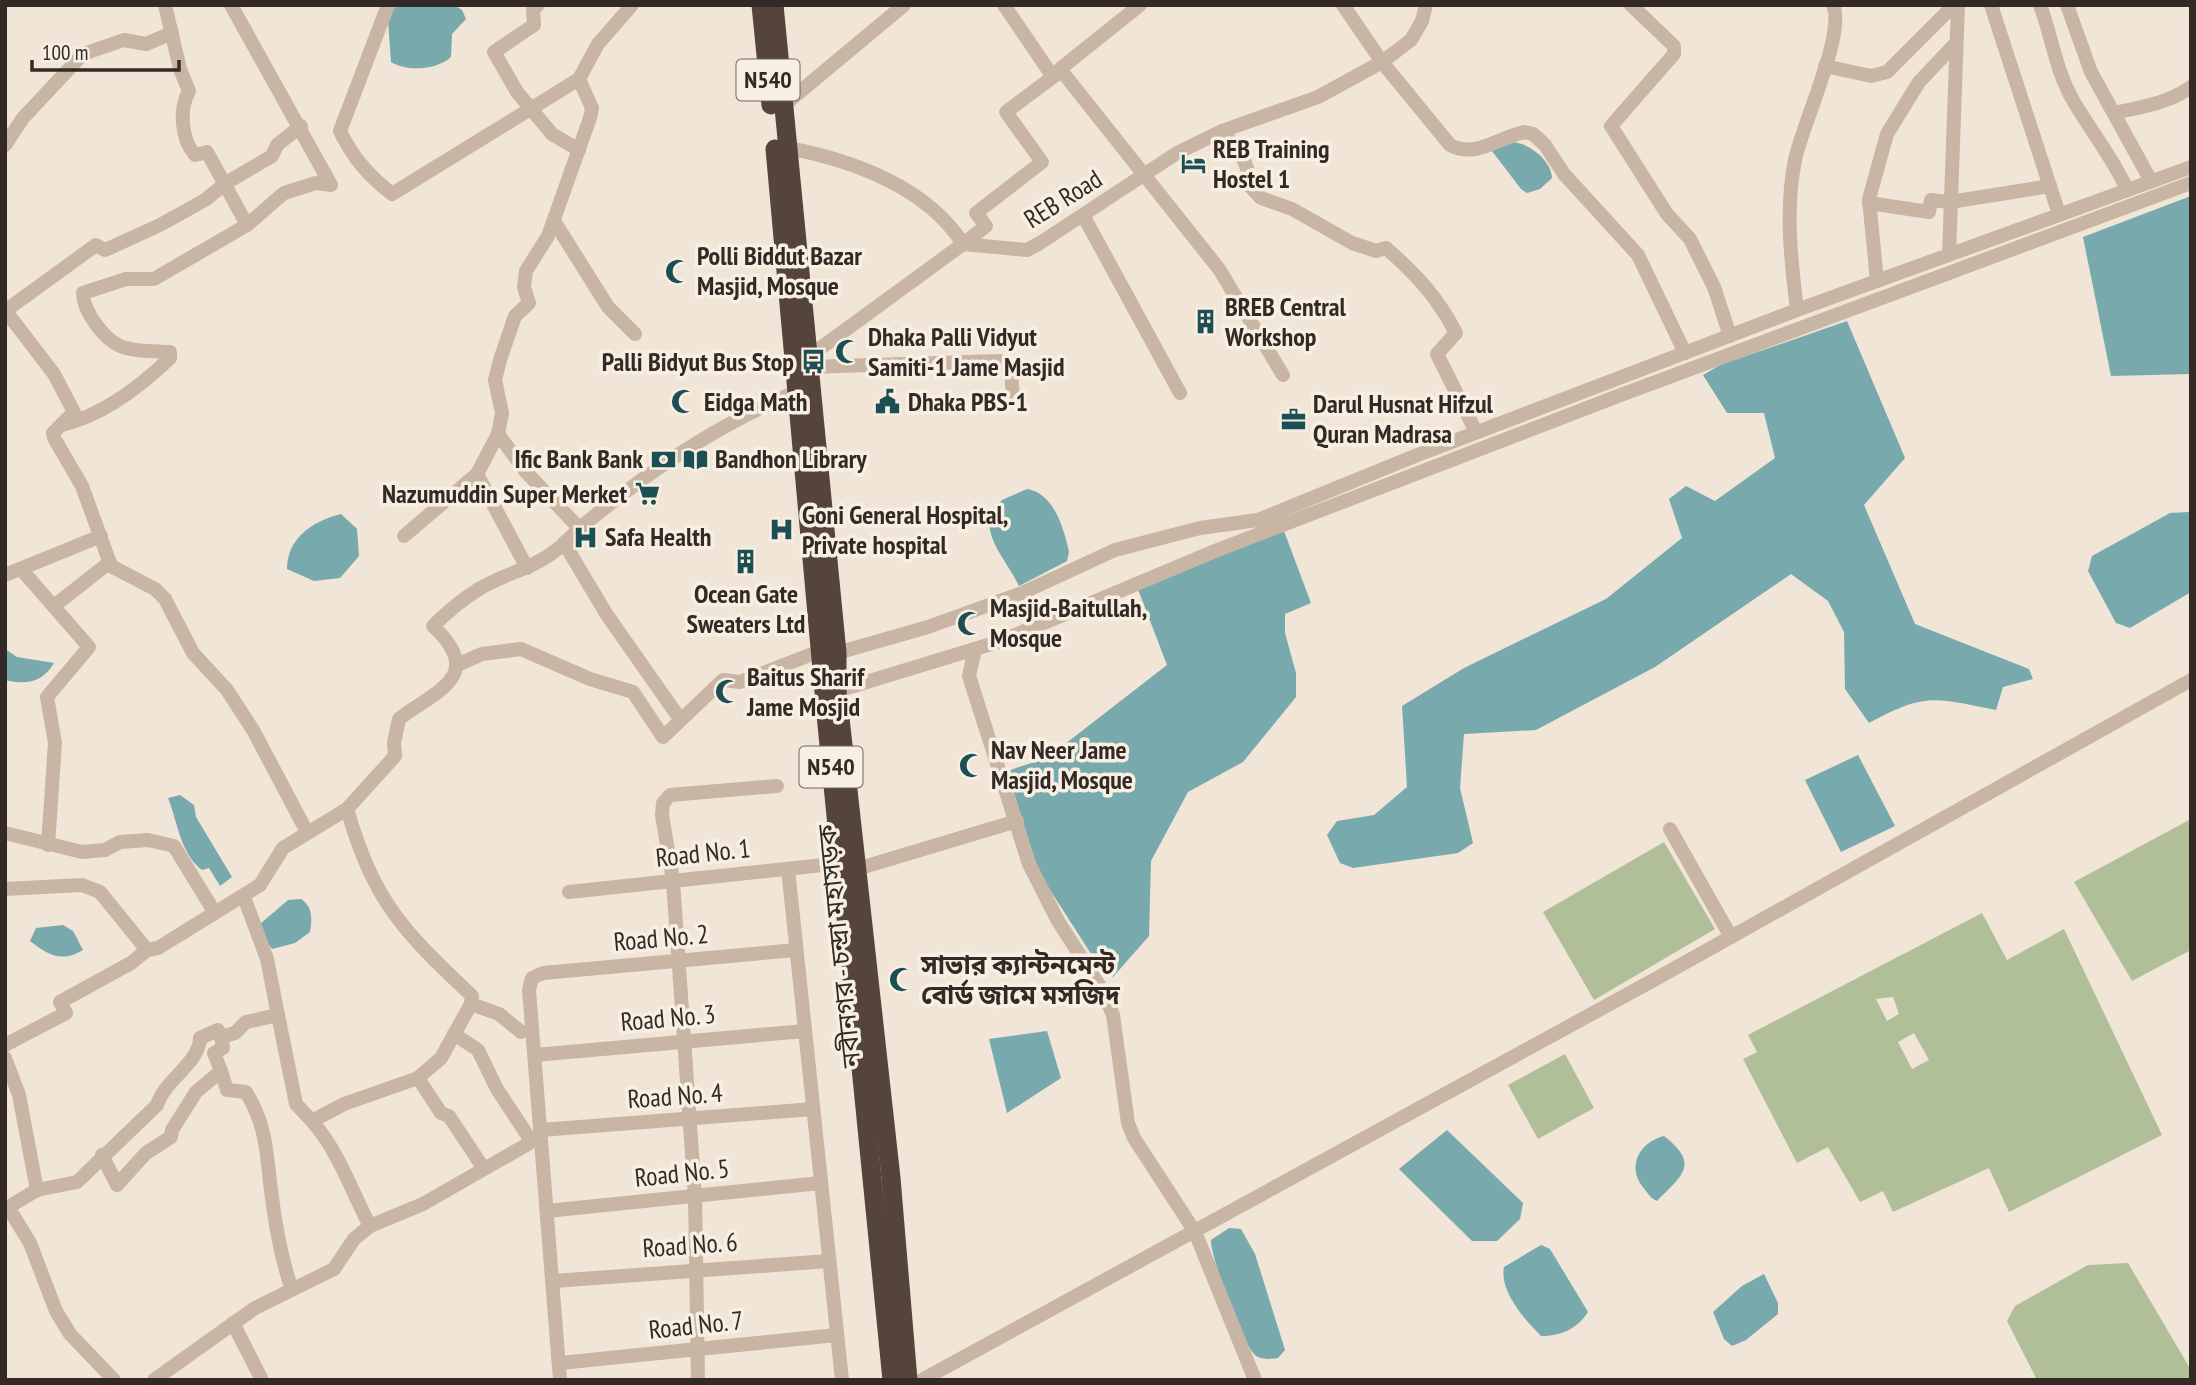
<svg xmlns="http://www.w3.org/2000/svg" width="2196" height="1385" viewBox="0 0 2196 1385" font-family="'PT Sans Narrow','Noto Sans Bengali',sans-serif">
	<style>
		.green { fill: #b1bf98; fill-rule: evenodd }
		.water { fill: #77a9ad }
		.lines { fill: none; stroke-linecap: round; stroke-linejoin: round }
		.minor { stroke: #c8b5a4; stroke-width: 14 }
		.highway { stroke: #54443c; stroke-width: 19 }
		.labels { text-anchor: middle; stroke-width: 7; stroke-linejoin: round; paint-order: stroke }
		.shield { fill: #f8efe3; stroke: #6e655e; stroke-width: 2 }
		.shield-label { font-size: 24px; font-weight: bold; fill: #332a25 }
		.poi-label { font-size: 26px; font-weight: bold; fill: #332a25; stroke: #f8efe3; text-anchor: start }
		.street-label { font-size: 26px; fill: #332a25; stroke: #f8efe3 }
	</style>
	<rect width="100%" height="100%" fill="#f0e5d7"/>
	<g class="green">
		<path d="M2191,819v131l-59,31 -58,-99z"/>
		<path d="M1664,842l51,87 -121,71 -51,-88z"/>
		<path d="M1982,913l25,47 57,-31 98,206 -153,77 -20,-44 -96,44 -10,-21 -23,11 -32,-55 -31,16 -54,-104 14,-7 -9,-17zM1893,997l6,17 -12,7 -11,-22zM1914,1033l15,27 -17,9 -14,-27z"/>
		<path d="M1565,1054l29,54 -56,31 -30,-54z"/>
		<path d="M2128,1263l63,107v10h-154l-30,-59 8,-15 73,-41z"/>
	</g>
	<g class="water">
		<path d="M401,5h53l8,5 4,9 -14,15 -1,23c-14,13 -44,15 -60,5l-3,-41 6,-13z"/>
		<path d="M1512,142c17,1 39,18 40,36l-12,11 -13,4 -6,-4 -29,-38z"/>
		<path d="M2191,196v178l-80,2 -28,-139z"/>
		<path d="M1847,321l58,137 -41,47 51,119 114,45 4,10 -30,8 -7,23c-61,-12 -70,-18 -127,13l-24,-34 -1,-57 -16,-31 -37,-27 -136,93 -119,63 -72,4 -4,54 13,55 -15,10 -105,15 -13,-5 -13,-28 10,-14 37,-6 33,-28 -5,-81 62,-38 142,-69 76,-61 -13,-39 17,-13 29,15 60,-43 -11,-45h-37l-24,-38 17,-10z"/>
		<path d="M1027,489c27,4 37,40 42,63l-2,9 -48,25c-12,-26 -33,-43 -30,-74l13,-12z"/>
		<path d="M2189,512l2,80 -61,36 -14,-5 -28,-52 4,-15 78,-43z"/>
		<path d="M341,514l16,15 2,27 -19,22 -26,3 -27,-12c0,-31 26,-48 54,-55z"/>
		<path d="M1281,523l30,80 -26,11v19l11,40v24l-53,65 -55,30 -37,69 -2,75 -36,41 -16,-14 -58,-90 -32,-102 40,-13 120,-93 -33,-86z"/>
		<path d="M5,649l12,8 37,6c-12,20 -28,22 -49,17z"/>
		<path d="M1858,755l37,71 -54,26 -36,-72z"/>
		<path d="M180,795l14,10 2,12 36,60 -12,9 -11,-18 -7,2c-22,-17 -24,-47 -34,-72z"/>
		<path d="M301,899c12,8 11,20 9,33l-15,11 -23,6 -11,-16 -1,-9 28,-24z"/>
		<path d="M63,925l10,6 10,19c-21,13 -35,5 -53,-9l6,-13z"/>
		<path d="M1047,1031l14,47 -54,35 -18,-74z"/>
		<path d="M1447,1130l76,73 -3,16 -23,22h-25l-73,-72z"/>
		<path d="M1664,1136c36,28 19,39 -7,65 -7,-3 -10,-9 -15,-15 -15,-21 -2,-44 22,-50z"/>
		<path d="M1229,1228l12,1 14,25 30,96 -7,8c-7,1 -15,2 -22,-2 -13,-10 -46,-100 -45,-116z"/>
		<path d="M1541,1245l9,4 38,63c-11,17 -27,24 -47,24 -16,-16 -42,-45 -37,-69z"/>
		<path d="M1764,1274l14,29v11l-32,26 -14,6 -8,-7 -11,-27 29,-26z"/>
	</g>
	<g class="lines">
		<g class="minor">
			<path d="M165,5l15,64 9,22c-10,18 -8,48 6,64l12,-3 40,73"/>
			<path d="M388,5l-48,126c13,27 29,45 52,63l187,-115"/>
			<path d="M538,5l-5,4 1,16 -40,27 23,40 35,42 27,16"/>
			<path d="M1004,5l49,72"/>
			<path d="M1140,5l-80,64 159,200 64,106"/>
			<path d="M1343,5l39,57 68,83c27,14 48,-8 75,-13l8,2 12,11 19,29 74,81 47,98"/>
			<path d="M1631,5l43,41v8l-63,72 56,88 23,25 24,48 16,49"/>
			<path d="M1991,5l68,209"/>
			<path d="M2040,5c12,32 16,67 34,97 17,29 38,55 53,87"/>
			<path d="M2067,5l24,67 60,109"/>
			<path d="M1825,66l46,10 16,-4 67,-67"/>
			<path d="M784,105l120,-100"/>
			<path d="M2114,113c27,-6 55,-10 77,-26"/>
			<path d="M1222,131c13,17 29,30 26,53l13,14 31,11 60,34 24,8 10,-3c30,26 52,50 70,85l-19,21 39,78"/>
			<path d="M5,145l18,-27 60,-64 41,-14 22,4 26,-11"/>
			<path d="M788,148c64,12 139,39 175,96l23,-18 -10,-13 66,-51 -36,-50 55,-41"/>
			<path d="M1869,203l60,9 2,-12 19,2 100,-16"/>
			<path d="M1083,215l97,178"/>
			<path d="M554,221l54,86 27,27"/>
			<path d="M1949,255l9,-250"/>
			<path d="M1877,281l-8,-82 18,-65 32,-52 37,-39"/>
			<path d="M5,310l49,64 20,38 -21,21 1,5 28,48 29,80 44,23 10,10 28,54 34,37 26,40 54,102"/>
			<path d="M1797,310c-6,-49 -12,-101 -2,-150 7,-35 51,-127 38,-155"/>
			<path d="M5,311l91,-66 9,5 55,-25 45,-25 21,-17 46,-27 5,-11 24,-19"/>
			<path d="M807,358l156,-114 64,6 13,-7 137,-90 45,-22 96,-34 64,-35 29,-22 11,-19 4,-16"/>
			<path d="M808,367l192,-6 11,11 2,24"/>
			<path d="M62,425c41,-10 78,-38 108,-67v-6c-14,-1 -37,0 -50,-6 -17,-8 -37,-35 -37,-53l43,-14h28l93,-54 37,-32 32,-10 15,2 -100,-180"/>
			<path d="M477,474l50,94"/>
			<path d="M580,529l-54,-57 -28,-38 4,-21 -7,-33 5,-20 15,-44 14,-13 -5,-16 2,-16 22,-35 42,-118 2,-10 -13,-29 19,-35 34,-39"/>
			<path d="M404,536l73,-62 21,-40"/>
			<path d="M564,543l43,72 73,104"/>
			<path d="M21,569l68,78 -42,50 8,46 -7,102"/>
			<path d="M5,575l96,-39"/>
			<path d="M54,606l56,-44"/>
			<path d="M975,649l-6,27 60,188 29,57 45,70 10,24 15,108 6,15 61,94 60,148"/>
			<path d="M837,653l91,-26 94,-34 93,-43 85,-22 58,-8 157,-64 382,-146 394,-143"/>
			<path d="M457,665l25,-11 39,-5 69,30 43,13 30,45 60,-57 17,2 80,-31"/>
			<path d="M837,691l164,-50 214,-90 403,-155 573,-213"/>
			<path d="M1670,829l61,108"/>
			<path d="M5,833l77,19 23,-2 15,-8 28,-2 26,6 41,67"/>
			<path d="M788,869l54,511"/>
			<path d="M857,869l160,-48"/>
			<path d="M5,889l77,-4 18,7 47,58 11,-2 102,-63 23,-37 64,-39 48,-53 -1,-13 5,-24c38,-29 87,-43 34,-93 13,-13 30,-27 46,-37 24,-15 53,-20 76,-38 9,-6 16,-15 24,-22 64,-54 140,-105 217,-137"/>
			<path d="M569,892l273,-29"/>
			<path d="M471,1004l28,10 22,18"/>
			<path d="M278,1015l18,89 16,17"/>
			<path d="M454,1034l24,16 19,39 31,47v8l-44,25"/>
			<path d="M5,1045l61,-32 -6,-11 71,-39 16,-13"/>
			<path d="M535,1055l270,-24"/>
			<path d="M5,1058l14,37 18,95 -32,19"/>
			<path d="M221,1071l6,19 19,2c21,35 20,59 25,98 4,34 10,68 21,100"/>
			<path d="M541,1130l272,-21"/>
			<path d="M102,1155l15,30 29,-32 25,-16 1,-7 24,-38 25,-21 -7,-18 9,-5 -2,-11"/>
			<path d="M37,1190l40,-8 80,-77c8,-26 42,-41 43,-67l18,-8 3,7 14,-4 11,-11 32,-7 -11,-56 -23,-62"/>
			<path d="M8,1207l22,36 26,68 14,23 44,46"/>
			<path d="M547,1211l274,-28"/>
			<path d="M370,1226c-19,-36 -31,-74 -58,-105l32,-17 74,-26"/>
			<path d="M554,1281l275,-20"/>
			<path d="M233,1323l29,57"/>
			<path d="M560,1363l277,-28"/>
			<path d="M154,1380l101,-72 79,-39 20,-30 16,-13 53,-22 61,-35 -35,-53 -8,-3 -23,-35 23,-20 30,-54 1,-8c-69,-65 -98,-94 -125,-187"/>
			<path d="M560,1380l-31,-390 3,-12 11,-5 253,-23"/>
			<path d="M698,1380l-3,-184 -22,-315 -11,-66 1,-12 7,-8 107,-9"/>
			<path d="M922,1380l739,-404 530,-296"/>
		</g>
		<g class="highway">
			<path d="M761,5l10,100"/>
			<path d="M774,5l63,648v38l54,487 17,202"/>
			<path d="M775,149l52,576 65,655"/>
		</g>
	</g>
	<defs>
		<symbol id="hotel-bare" viewBox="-9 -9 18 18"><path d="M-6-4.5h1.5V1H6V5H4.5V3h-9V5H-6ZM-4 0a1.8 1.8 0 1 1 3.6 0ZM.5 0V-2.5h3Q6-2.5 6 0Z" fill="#1c4f54" stroke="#f8efe3" stroke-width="2.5" paint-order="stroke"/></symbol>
		<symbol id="mosque-bare" viewBox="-9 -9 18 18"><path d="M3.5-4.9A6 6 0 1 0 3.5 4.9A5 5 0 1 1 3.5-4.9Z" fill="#1c4f54" stroke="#f8efe3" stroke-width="2.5" paint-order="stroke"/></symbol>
		<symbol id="building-bare" viewBox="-9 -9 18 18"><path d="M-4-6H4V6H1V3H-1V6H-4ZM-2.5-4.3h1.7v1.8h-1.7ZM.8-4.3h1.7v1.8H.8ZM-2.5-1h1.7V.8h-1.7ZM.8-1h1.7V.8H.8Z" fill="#1c4f54" stroke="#f8efe3" stroke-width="2.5" paint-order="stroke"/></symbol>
		<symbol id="bus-bare" viewBox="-9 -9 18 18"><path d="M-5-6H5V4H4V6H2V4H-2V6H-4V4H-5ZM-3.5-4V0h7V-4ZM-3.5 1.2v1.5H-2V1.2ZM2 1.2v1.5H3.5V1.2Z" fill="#1c4f54" stroke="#f8efe3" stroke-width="2.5" paint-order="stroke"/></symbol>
		<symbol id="civic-bare" viewBox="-9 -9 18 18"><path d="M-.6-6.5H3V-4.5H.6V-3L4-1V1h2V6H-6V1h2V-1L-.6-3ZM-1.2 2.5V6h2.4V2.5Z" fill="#1c4f54" stroke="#f8efe3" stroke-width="2.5" paint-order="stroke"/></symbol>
		<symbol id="office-bare" viewBox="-9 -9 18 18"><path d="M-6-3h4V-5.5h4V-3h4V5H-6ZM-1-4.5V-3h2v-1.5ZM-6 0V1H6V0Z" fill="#1c4f54" stroke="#f8efe3" stroke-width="2.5" paint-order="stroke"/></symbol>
		<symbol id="bank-bare" viewBox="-9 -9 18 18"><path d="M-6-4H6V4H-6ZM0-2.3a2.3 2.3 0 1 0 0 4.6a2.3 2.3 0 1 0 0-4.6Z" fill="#1c4f54" stroke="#f8efe3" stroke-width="2.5" paint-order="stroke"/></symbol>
		<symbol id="library-bare" viewBox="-9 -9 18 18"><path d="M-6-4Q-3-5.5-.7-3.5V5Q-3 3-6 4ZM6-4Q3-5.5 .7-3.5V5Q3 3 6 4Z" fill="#1c4f54" stroke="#f8efe3" stroke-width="2.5" paint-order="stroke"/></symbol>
		<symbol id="supermarket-bare" viewBox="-9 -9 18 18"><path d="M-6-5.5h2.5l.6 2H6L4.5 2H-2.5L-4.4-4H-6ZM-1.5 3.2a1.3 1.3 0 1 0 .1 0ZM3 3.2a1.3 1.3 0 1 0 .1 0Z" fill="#1c4f54" stroke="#f8efe3" stroke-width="2.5" paint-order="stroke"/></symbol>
		<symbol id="hospital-bare" viewBox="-9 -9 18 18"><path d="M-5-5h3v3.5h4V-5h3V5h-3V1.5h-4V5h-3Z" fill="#1c4f54" stroke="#f8efe3" stroke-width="2.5" paint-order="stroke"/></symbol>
	</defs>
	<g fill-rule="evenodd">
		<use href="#hotel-bare" x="1176" y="146" width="35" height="35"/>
		<use href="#mosque-bare" x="660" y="254" width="35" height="35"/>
		<use href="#building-bare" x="1188" y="304" width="35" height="35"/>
		<use href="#mosque-bare" x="830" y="334" width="35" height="35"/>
		<use href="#bus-bare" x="796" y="344" width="35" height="35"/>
		<use href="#mosque-bare" x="666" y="384" width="35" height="35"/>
		<use href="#civic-bare" x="870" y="384" width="35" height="35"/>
		<use href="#office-bare" x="1276" y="402" width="35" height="35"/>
		<use href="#bank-bare" x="646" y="442" width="35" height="35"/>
		<use href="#library-bare" x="678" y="442" width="35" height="35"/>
		<use href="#supermarket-bare" x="630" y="476" width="35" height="35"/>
		<use href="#hospital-bare" x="764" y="512" width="35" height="35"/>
		<use href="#hospital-bare" x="568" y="520" width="35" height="35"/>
		<use href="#building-bare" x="728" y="544" width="35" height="35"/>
		<use href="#mosque-bare" x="952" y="606" width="35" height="35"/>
		<use href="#mosque-bare" x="710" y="674" width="35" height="35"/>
		<use href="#mosque-bare" x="954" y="748" width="35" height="35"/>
		<use href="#mosque-bare" x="884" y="962" width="35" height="35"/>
	</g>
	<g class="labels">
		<g class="shield">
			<rect x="736.5" y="59.5" width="63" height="41" rx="5"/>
			<rect x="799.5" y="746.5" width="63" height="41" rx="5"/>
		</g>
		<g class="shield-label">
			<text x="768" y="88">N540</text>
			<text x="831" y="775">N540</text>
		</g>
		<g class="poi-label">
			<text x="1213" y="158">REB Training<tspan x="1213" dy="30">Hostel 1</tspan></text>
			<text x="697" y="265">Polli Biddut Bazar<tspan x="697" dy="30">Masjid, Mosque</tspan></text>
			<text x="1225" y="316">BREB Central<tspan x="1225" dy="30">Workshop</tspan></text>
			<text x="868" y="346">Dhaka Palli Vidyut<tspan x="868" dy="30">Samiti-1 Jame Masjid</tspan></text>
			<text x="794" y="371" text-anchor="end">Palli Bidyut Bus Stop</text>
			<text x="704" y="411">Eidga Math</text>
			<text x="908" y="411">Dhaka PBS-1</text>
			<text x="1313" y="413">Darul Husnat Hifzul<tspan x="1313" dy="30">Quran Madrasa</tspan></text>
			<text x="643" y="468" text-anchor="end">Ific Bank Bank</text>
			<text x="715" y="468">Bandhon Library</text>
			<text x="627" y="503" text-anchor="end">Nazumuddin Super Merket</text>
			<text x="802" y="524">Goni General Hospital,<tspan x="802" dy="30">Private hospital</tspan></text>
			<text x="605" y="546">Safa Health</text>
			<text x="746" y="603" text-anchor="middle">Ocean Gate<tspan x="746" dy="30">Sweaters Ltd</tspan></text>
			<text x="990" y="617">Masjid-Baitullah,<tspan x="990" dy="30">Mosque</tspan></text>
			<text x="747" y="686">Baitus Sharif<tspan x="747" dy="30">Jame Mosjid</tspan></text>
			<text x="991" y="759">Nav Neer Jame<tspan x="991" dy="30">Masjid, Mosque</tspan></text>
			<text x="921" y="974">সাভার ক্যান্টনমেন্ট<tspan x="921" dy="30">বোর্ড জামে মসজিদ</tspan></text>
		</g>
		<g class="street-label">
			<text transform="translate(1063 199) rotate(-32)" y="9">REB Road</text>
			<text transform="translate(703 853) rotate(-6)" y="9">Road No. 1</text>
			<text transform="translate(661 938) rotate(-5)" y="9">Road No. 2</text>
			<text transform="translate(839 946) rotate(-96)" y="9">নবীনগর - চন্দ্রা মহাসড়ক</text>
			<text transform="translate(668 1018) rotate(-5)" y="9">Road No. 3</text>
			<text transform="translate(675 1096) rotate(-4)" y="9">Road No. 4</text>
			<text transform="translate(682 1173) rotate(-6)" y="9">Road No. 5</text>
			<text transform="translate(690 1245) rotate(-4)" y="9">Road No. 6</text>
			<text transform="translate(696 1325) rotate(-6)" y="9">Road No. 7</text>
		</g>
	</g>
	<rect width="2196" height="1385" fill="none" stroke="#332a25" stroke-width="14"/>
	<path d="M32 60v10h147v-10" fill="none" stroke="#332a25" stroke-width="3.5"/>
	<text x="42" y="60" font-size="21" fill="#332a25" stroke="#f8efe3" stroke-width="5" paint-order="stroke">100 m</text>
</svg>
